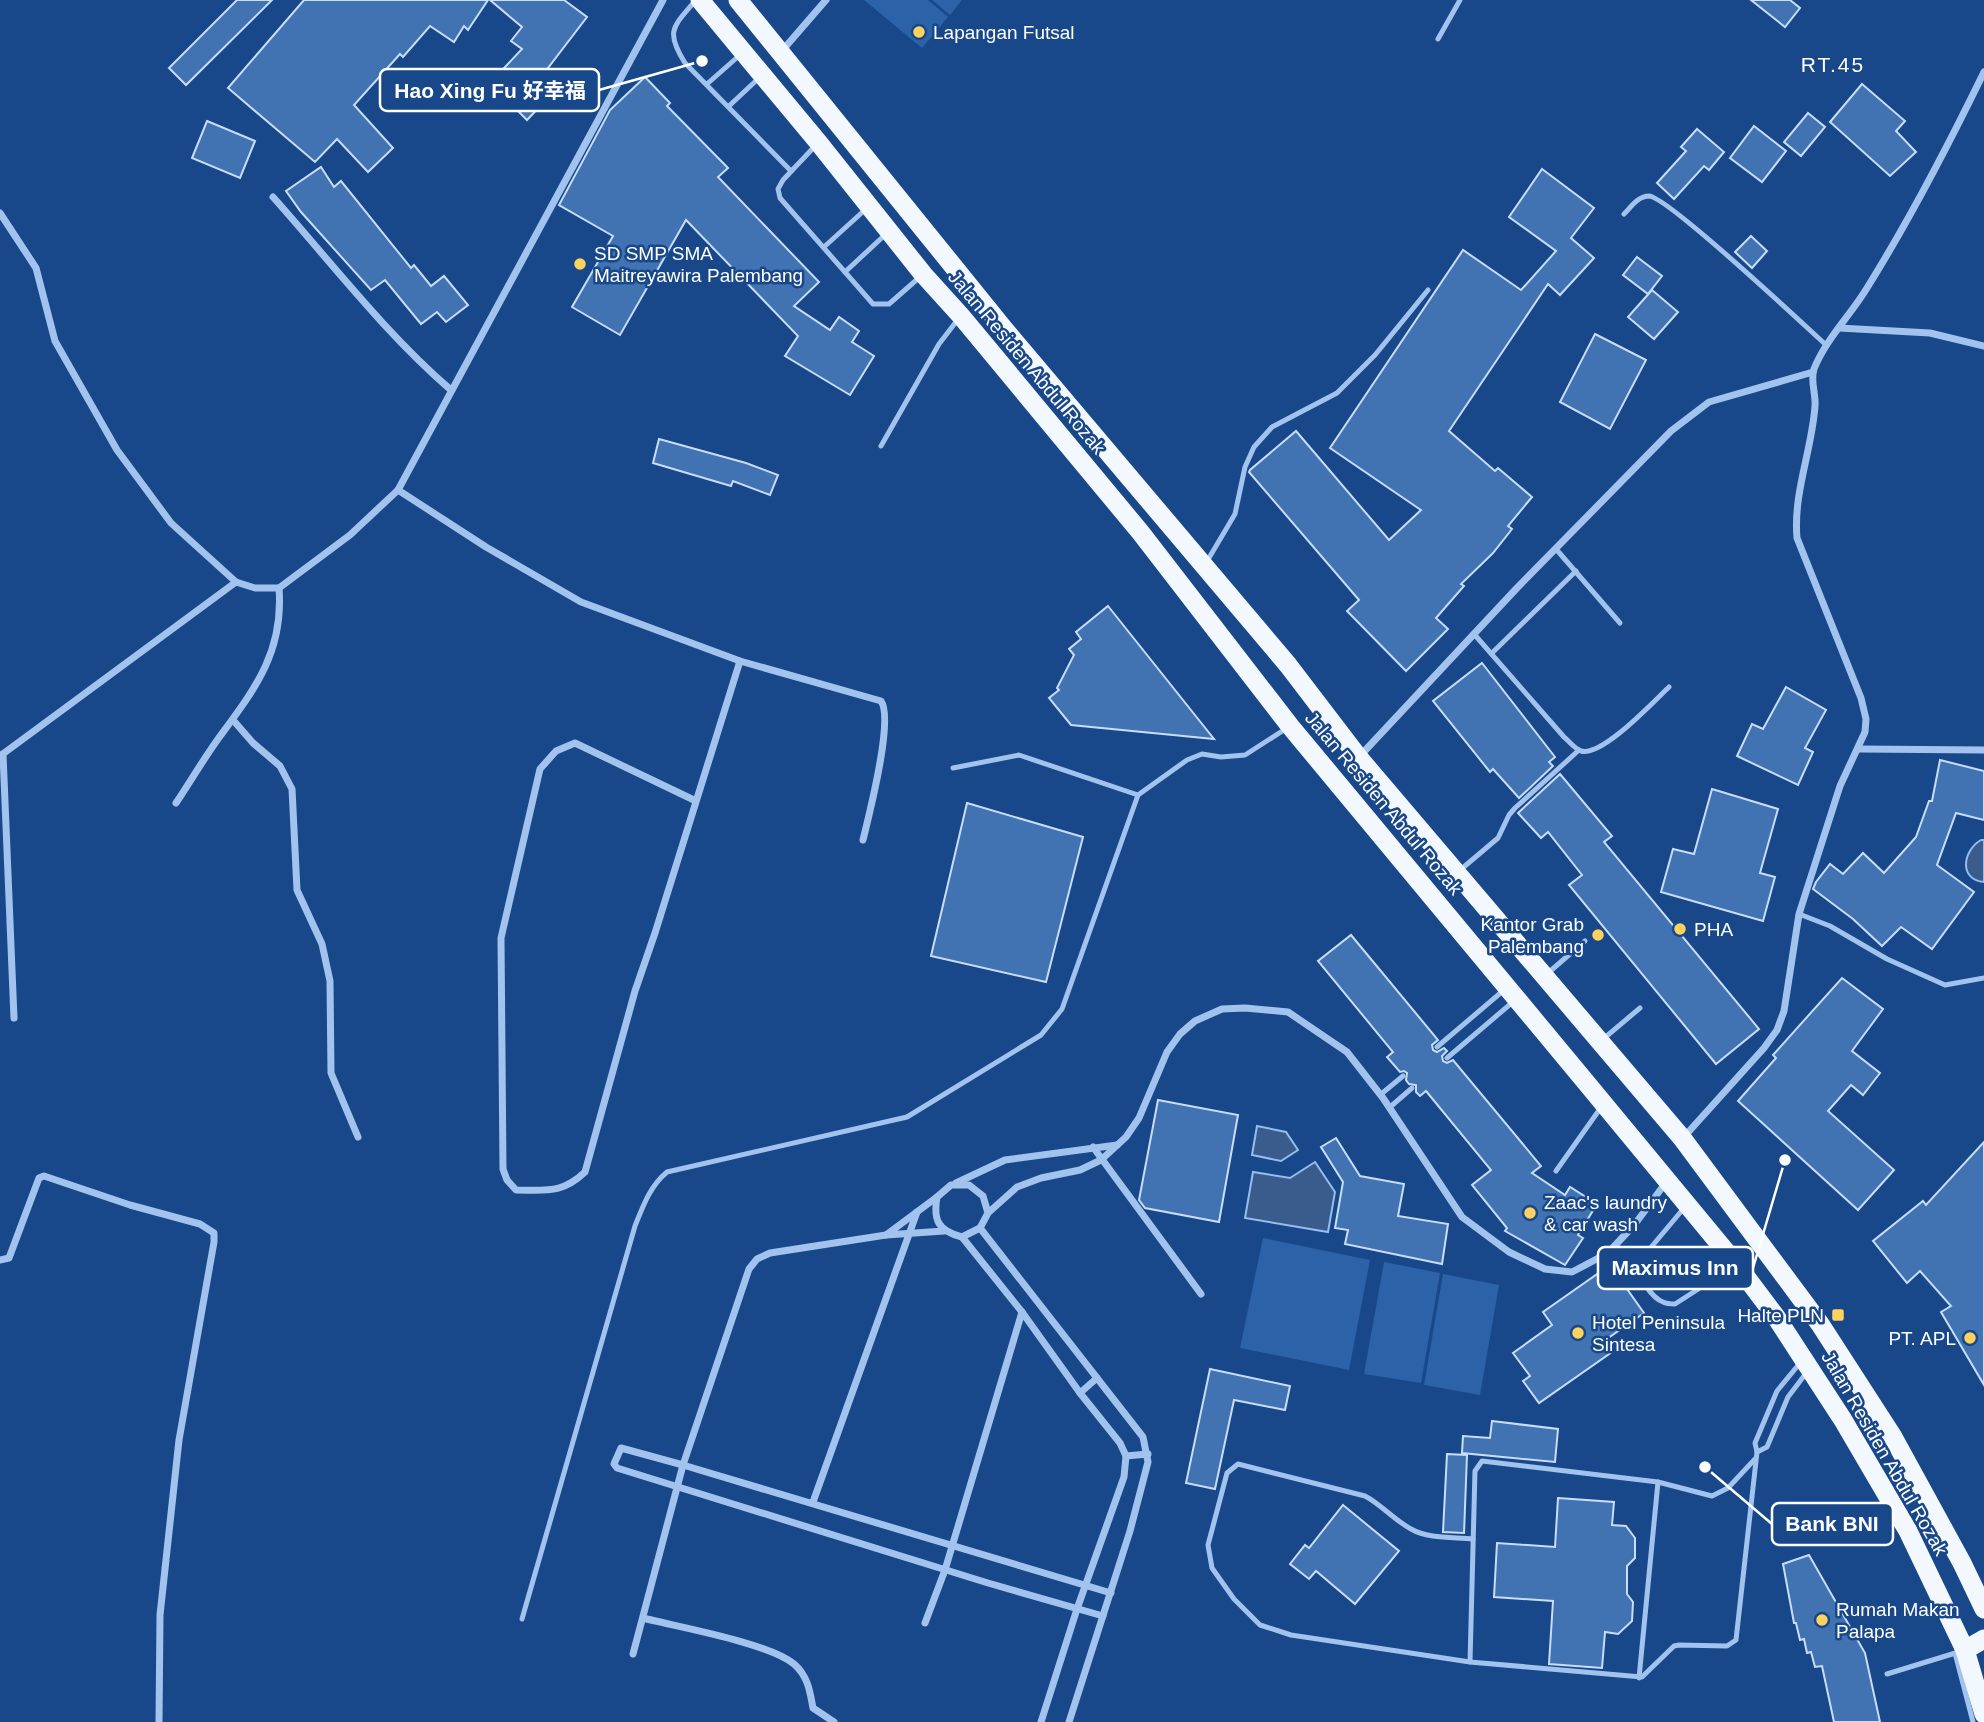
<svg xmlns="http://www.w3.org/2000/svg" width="1984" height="1722" viewBox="0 0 1984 1722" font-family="Helvetica,'Noto Sans SC',sans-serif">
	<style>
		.green { fill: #2b62a8 }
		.water { fill: #395c8c; stroke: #94bdf0; stroke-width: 2 }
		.building { fill: #4172b2; stroke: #c7ddfa; stroke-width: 2 }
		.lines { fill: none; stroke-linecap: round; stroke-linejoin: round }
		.service { stroke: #a1c3ed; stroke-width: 5 }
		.minor { stroke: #a1c3ed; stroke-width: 7 }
		.trunk { stroke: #f3f8ff; stroke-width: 19 }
		.poi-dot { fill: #ffd25d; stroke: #184889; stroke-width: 2.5 }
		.labels { text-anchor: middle; stroke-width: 5; stroke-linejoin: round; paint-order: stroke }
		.poi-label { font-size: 19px; fill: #fff; stroke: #184889; text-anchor: start }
		.street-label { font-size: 19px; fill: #fff; stroke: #184889 }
		.neighbourhood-label { font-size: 21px; letter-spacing: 2px; fill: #fff; stroke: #184889 }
		.leader { fill: none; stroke: #fff; stroke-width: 2.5 }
		.callout-dot { fill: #fff; stroke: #184889; stroke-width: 2.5 }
		.callout { fill: #184889; stroke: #fff; stroke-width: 2.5 }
		.callout-label { font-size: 21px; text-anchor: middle; font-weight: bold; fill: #fff }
	</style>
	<rect width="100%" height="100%" fill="#184889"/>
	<g class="green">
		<path d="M864,0h64l20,17 -26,31z"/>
		<path d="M932,0h30l-12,15z"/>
		<path d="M1263,1238l107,22 -21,110 -109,-22z"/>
		<path d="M1384,1262l56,11 -19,110 -57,-9z"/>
		<path d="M1443,1274l56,11 -19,110 -56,-10z"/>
	</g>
	<g class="water">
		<path d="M1981,840h3v42c-25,-2 -22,-31 -3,-42z"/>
		<path d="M1257,1126l29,6 12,18 -17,11 -29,-6z"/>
		<path d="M1315,1162l20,30 -7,40 -83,-14 8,-46 37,6z"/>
	</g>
	<g class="building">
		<path d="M237,0h35l-86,85 -17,-17z"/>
		<path d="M304,0h184l-20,30 -4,-4 -10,16 -24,-16 -27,31 -3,-3 -46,51 39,43 -25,24 -31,-33 -22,23 -87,-74z"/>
		<path d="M490,0h74l23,17 -55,72 13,12 -18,19 -37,-37 32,-34 -11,-8 11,-14z"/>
		<path d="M1751,0h39l10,8 -15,19z"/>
		<path d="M645,77l25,26 -3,3 61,62 -10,9 101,105 -25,24 36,24 9,-13 20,14 -7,11 22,14 -24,39 -65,-39 13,-20 -112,-116 -66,115 -48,-28 41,-71 -54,-31 51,-95z"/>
		<path d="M1862,84l43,37 -9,10 20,21 -26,24 -60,-54z"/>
		<path d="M1808,113l17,14 -24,29 -17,-14z"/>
		<path d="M207,121l48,20 -15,37 -48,-20z"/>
		<path d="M1754,126l32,25 -24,31 -32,-24z"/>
		<path d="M1697,129l27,23 -15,18 -5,-4 -30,33 -17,-16 29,-32 -5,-4z"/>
		<path d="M321,167l13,20 7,-6 70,87 3,-3 17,21 13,-10 24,29 -22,17 -9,-10 -16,12 -36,-44 -14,10 -70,-78 -15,-21z"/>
		<path d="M1542,169l52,39 -23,30 23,20 -34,37 -12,-11 -99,147 46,40 3,-3 34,29 -24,29 4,3 -19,24 -32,31 3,2 -28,32 12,11 -42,42 -59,-60 12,-11 -110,-128 1,-2 46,-39 93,109 32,-30 -91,-62 133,-198 58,40 35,-39 -47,-34z"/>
		<path d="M1751,236l16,15 -15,17 -17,-16z"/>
		<path d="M1637,257l25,19 -14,18 -25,-19z"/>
		<path d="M1652,290l26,22 -24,27 -26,-22z"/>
		<path d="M1595,334l51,26 -36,69 -50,-27z"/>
		<path d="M659,439l87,24 32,12 -8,20 -37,-14 -2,5 -78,-23z"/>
		<path d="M1108,606l106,133 -143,-14 -22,-27 10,-8 -2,-2 17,-33 -5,-6 12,-10 -5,-7z"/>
		<path d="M1482,663l73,94 -6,5 4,4 -34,32 -26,-29 -3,3 -57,-71z"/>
		<path d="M1786,687l40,23 -21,38 8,4 -15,33 -61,-29 15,-32 11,5z"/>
		<path d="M1940,760l44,11v49l-28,-7 -19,52 37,27 -42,57 -31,-22 -19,19 -29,-27 -40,-30 3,-7 14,-18 13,10 20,-21 21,20 32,-36 13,-36h3z"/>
		<path d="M1560,774l52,62 -8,6 155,187 -43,35 -147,-179 13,-10 -34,-43 -7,6 -23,-25z"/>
		<path d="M1712,789l66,20 -18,64 15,4 -12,44 -102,-29 12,-43 21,5z"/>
		<path d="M967,803l116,34 -37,145 -115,-26z"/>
		<path d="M1351,935l87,105 -6,5 1,5 4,2 7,-4 3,3 -5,5 1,5 4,2 6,-3 88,106 -9,7 33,22 5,-8 27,17 -19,31 5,3 -18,27 -60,-34 2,-3 -35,-43 19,-15 -65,-79 -6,5 -4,-4v-7l-7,-1 -3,-4 1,-7 -3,-2 -4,1 -13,-15 6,-5 -75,-91z"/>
		<path d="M1842,978l41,31 -31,42 28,22 -17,22 -12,-10 -23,26 66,59 -36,40 -120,-109 38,-43 -3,-3z"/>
		<path d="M1158,1100l80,15 -19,107 -74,-14 -6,-8z"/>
		<path d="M1336,1138l24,38 44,8 -6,32 50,8 -6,40 -97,-20 3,-14 -13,-2 8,-46 -22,-35z"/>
		<path d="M1984,1142v243l-43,-73 10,-6 -31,-35 -13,12 -34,-42 50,-40 3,4z"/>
		<path d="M1610,1265l34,48 -40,28 8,11 -73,51 -16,-22 7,-5 -17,-23 39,-28 -9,-13z"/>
		<path d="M1210,1369l80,17 -5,24 -51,-10 -19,89 -29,-6z"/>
		<path d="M1492,1421l66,8 -3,33 -93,-9 1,-17 27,2z"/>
		<path d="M1447,1454l20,1 -3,78 -21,-1z"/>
		<path d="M1558,1498l56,4 -2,23 14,1 9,12v20l-8,8v28l6,8 -1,19 -14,13 -13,-2 -3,36 -53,-4 4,-63 -59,-4 3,-54 58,4z"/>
		<path d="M1343,1505l56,46 -44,53 -39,-33 -7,8 -19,-15 15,-19 4,3z"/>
		<path d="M1809,1555l56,98 15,69h-46l-12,-56 -7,1 -4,-15 -4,1 -3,-14 -4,1 -4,-17h-2l-11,-59z"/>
	</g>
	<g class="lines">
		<g class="service">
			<path d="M695,1c-22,26 -30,30 -10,62l106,108"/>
			<path d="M1438,39l22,-39"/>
			<path d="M707,84l34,-30"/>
			<path d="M729,106l31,-29"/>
			<path d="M816,145l-33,35 -5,9 2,9 93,106h16l32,-28"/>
			<path d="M1624,214c7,-7 14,-18 25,-18 19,1 154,128 177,149"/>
			<path d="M824,247l43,-39"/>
			<path d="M845,272l42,-39"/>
			<path d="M881,446l58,-102 20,-26"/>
			<path d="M1556,549l64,74"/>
			<path d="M1206,563l29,-49 10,-47 9,-20 18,-20 65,-34 38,-38 53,-65"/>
			<path d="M1474,634l90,103c5,4 11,12 17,14 21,6 72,-49 88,-64"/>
			<path d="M1492,653l84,-82"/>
			<path d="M953,768l66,-13 119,40"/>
			<path d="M1459,871l39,-33 11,-23 6,-7 64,-58"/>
			<path d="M1799,914l31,12 57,33 58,26 39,-7"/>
			<path d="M1548,973l37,-32"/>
			<path d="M1602,1040l38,-32"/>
			<path d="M1437,1047l67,-57"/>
			<path d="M1447,1058l67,-57"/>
			<path d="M1380,1095l23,-19"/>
			<path d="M1389,1108l23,-20"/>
			<path d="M1556,1171l46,-65"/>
			<path d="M1684,1208l-47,56c0,12 15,34 26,38 4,2 8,2 12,2l59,-38"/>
			<path d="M1757,1452l10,-5 21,-50 19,-25"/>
			<path d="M1473,1539c-20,-2 -45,0 -62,-10 -17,-9 -29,-24 -46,-33l-127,-32 -11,9 -19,72 4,23 22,31 26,26 31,10 179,27 172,15 32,-31 5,-1 48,1 9,-6 21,-188 -2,-9 22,-52 23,-28"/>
			<path d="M522,1619l113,-393c8,-20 15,-40 32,-54l240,-55 134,-82 21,-26 76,-214 49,-35 15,-6 19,3 24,-2 42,-27"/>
			<path d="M1955,1653l18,69"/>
			<path d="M1470,1662l5,-191 7,-10 176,21 54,14 16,-8 27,-29"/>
			<path d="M1887,1674l75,-23"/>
			<path d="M1639,1678l19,-196"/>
		</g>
		<g class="minor">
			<path d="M781,52l45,-52"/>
			<path d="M273,197c58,65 112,136 178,193"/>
			<path d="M0,213l36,55 19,73 62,109 54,73 65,59"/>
			<path d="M1839,328l91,5 54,13"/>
			<path d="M398,490l88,57 95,55 159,59 141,40c13,18 -12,114 -18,139"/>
			<path d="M233,720l20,23 27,23 12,23 5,101 25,54 8,37 1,92 27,64"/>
			<path d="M1859,749l125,1"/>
			<path d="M3,754l11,264"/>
			<path d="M0,756l236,-174 19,6h24l71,-53 48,-45 265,-490"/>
			<path d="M1359,757l157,-168 155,-158 38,-29 104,-30"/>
			<path d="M696,801l-121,-58 -19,8 -16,18 -39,169 2,231 4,11 9,10c30,0 46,4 69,-18l50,-181 20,-58 85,-272"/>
			<path d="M176,803c14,-21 27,-43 42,-64 36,-49 66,-86 61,-151"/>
			<path d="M1683,1138l81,-90 13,-18 7,-19 15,-97 41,-128 25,-54 1,-13 -5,-21 -64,-160c-4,-45 15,-88 18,-132 1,-12 -5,-26 -1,-37 12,-30 36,-53 53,-81 43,-69 81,-142 117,-216"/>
			<path d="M1093,1147l108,147"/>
			<path d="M956,1183l49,-23 112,-15"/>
			<path d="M988,1213l-5,-17 -14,-11h-18l-14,12c-4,23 1,34 25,40l18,-9 8,-15 29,-26 24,-9 39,-8 21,-10 25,-23 13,-19 28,-66 13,-18 15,-13 27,-12 23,-1 43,4 59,40 36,46 79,119 47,35 36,17 27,3 36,-19 27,-29 32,-43"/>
			<path d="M980,1228l163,209 5,25 -18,69 -61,191"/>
			<path d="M886,1235l51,-38"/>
			<path d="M962,1237l60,75 58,81 40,50 6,13 -2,21 -47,132 -36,113"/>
			<path d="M0,1260l9,-2 30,-80 5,-2 86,29 70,19 14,9v9l-35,198 -19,175 -1,107"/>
			<path d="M1080,1393l17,-15"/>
			<path d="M1126,1456l22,-2"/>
			<path d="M813,1502l104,-290"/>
			<path d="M1103,1616l-115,-33 -371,-115 -3,-4 7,-16 62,17 428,128"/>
			<path d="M643,1618c35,9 126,25 151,46 14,12 16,28 19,44l21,14"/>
			<path d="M925,1623l20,-53 77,-258"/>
			<path d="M633,1654l50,-189 66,-196 8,-10 13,-6 116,-18 58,-4"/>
		</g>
		<g class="trunk">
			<path d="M700,0l118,142 105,132 38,42 180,217 149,193 299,360 148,179 39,52 67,103 65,111 57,119 19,64"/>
			<path d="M738,0l266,329 284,336 71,93 323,380 138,186 73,113 69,126 22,46"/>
			<path d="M1965,1650l19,-11"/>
		</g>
	</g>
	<g class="poi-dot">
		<circle cx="919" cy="32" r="7"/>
		<circle cx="580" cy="264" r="7"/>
		<circle cx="1680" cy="929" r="7"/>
		<circle cx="1598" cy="935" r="7"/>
		<circle cx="1530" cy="1213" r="7"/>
		<rect x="1831" y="1308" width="14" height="14" rx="3.5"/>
		<circle cx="1578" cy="1333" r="7"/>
		<circle cx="1970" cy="1338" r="7"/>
		<circle cx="1822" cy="1620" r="7"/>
	</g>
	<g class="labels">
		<g class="poi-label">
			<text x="933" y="39">Lapangan Futsal</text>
			<text x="594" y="260">SD SMP SMA<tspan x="594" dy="22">Maitreyawira Palembang</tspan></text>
			<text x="1584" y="931" text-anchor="end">Kantor Grab<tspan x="1584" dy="22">Palembang</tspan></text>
			<text x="1694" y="936">PHA</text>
			<text x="1544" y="1209">Zaac's laundry<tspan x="1544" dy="22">&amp; car wash</tspan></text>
			<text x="1824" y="1322" text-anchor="end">Halte PLN</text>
			<text x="1592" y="1329">Hotel Peninsula<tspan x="1592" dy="22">Sintesa</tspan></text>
			<text x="1956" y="1345" text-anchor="end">PT. APL</text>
			<text x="1836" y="1616">Rumah Makan<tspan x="1836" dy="22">Palapa</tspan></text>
		</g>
		<g class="street-label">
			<text transform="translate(1027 362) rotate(50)" y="7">Jalan Residen Abdul Rozak</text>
			<text transform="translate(1384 803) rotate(50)" y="7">Jalan Residen Abdul Rozak</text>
			<text transform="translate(1885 1453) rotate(60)" y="7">Jalan Residen Abdul Rozak</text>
		</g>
		<g class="neighbourhood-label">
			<text x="1833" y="72">RT.45</text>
		</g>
	</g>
	<path class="leader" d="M702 61L599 90M1785 1160L1753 1268M1705 1467L1772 1524"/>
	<g class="callout-dot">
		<circle cx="702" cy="61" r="7"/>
		<circle cx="1785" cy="1160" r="7"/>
		<circle cx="1705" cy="1467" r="7"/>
	</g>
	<g class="callout">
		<rect x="380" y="69" width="219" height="42" rx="7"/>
		<rect x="1598" y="1247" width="155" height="42" rx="7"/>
		<rect x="1772" y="1503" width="121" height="42" rx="7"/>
	</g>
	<g class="callout-label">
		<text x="490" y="98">Hao Xing Fu 好幸福</text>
		<text x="1675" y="1275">Maximus Inn</text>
		<text x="1832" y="1531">Bank BNI</text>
	</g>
</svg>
